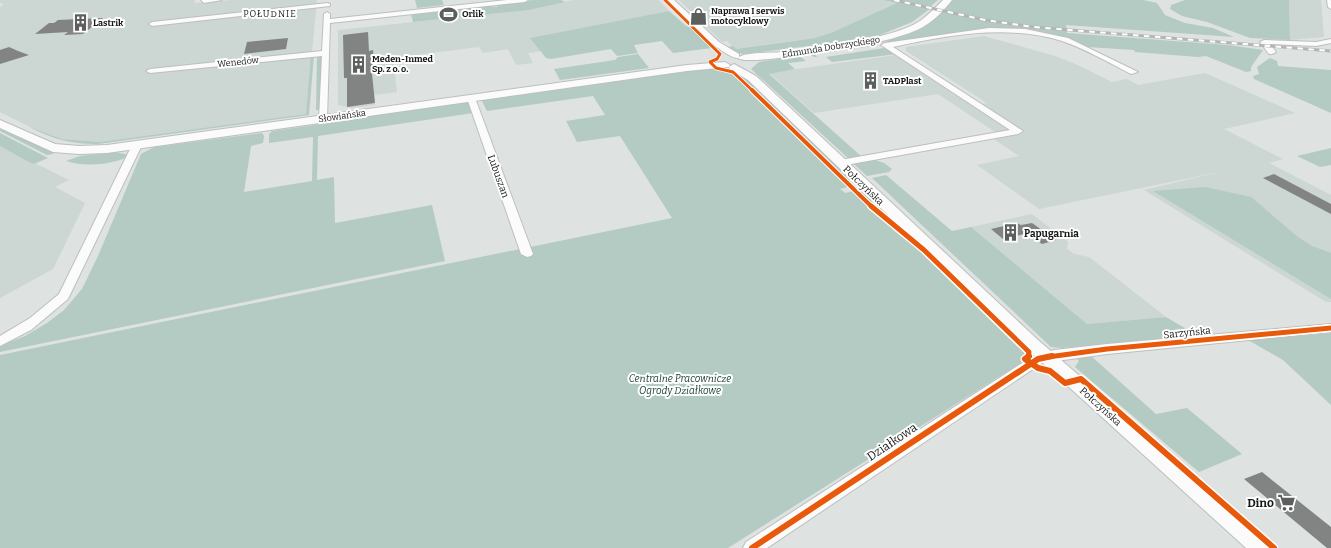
<svg xmlns="http://www.w3.org/2000/svg" width="1331" height="548" viewBox="0 0 1331 548" font-family="Bitter,serif">
	<style>
		.built { fill: #ccd6d2 }
		.green { fill: #b3cbc2 }
		.building { fill: #828483 }
		.lines { fill: none; stroke-linecap: round; stroke-linejoin: round }
		.minor-casing { stroke: #bdbfbe; stroke-width: 2 }
		.major-casing { stroke: #bdbfbe; stroke-width: 2 }
		.minor { fill: #fafbfa; fill-rule: evenodd }
		.major { fill: #fafbfa; fill-rule: evenodd }
		.rail-casing { stroke: #b4b6b6; stroke-width: 3 }
		.rail { stroke: #fff; stroke-width: 2; stroke-dasharray: 5.5; stroke-linecap: butt }
		.cycleway-far3-casing { stroke: #fff; stroke-width: 4.5 }
		.cycleway-far2-casing { stroke: #fff; stroke-width: 6 }
		.cycleway-far1-casing { stroke: #fff; stroke-width: 8 }
		.cycleway-casing { stroke: #fff; stroke-width: 9 }
		.cycleway-far3 { stroke: #e8590c; stroke-width: 3 }
		.cycleway-far2 { stroke: #e8590c; stroke-width: 4 }
		.cycleway-far1 { stroke: #e8590c; stroke-width: 5 }
		.cycleway { stroke: #e8590c; stroke-width: 6 }
		.labels { text-anchor: middle; stroke-width: 4; stroke-linejoin: round; paint-order: stroke }
		.far-poi-label { font-size: 9px; font-weight: bold; fill: #171918; stroke: #fff; text-anchor: start }
		.far-neighbourhood-label { font-size: 9px; letter-spacing: 1px; fill: #171918; stroke: #fff }
		.far-street-label { font-size: 9px; fill: #171918; stroke: #fff }
		.street-label { font-size: 10px; fill: #171918; stroke: #fff }
		.poi-label { font-size: 10px; font-weight: bold; fill: #171918; stroke: #fff; text-anchor: start }
		.park-label { font-size: 10px; font-style: italic; fill: #133d30; stroke: #fff }
		.near-street-label { font-size: 12px; fill: #171918; stroke: #fff }
		.near-poi-label { font-size: 12px; font-weight: bold; fill: #171918; stroke: #fff; text-anchor: end }
	</style>
	<rect width="100%" height="100%" fill="#dee2e0"/>
	<g class="built">
		<path d="M0,0h195l-1,3 38,-3h85l-11,114 -206,28 -38,-3 -13,-5 -7,-1 -42,-21v-105l4,-3 -4,-1z"/>
		<path d="M573,0h85l11,11 -138,27 10,13 -13,2 5,10 -17,2 -8,-16 -25,4 -4,-6 -86,11 4,34 -23,3 1,10 -22,3 -15,-3v-75l191,-20z"/>
		<path d="M679,0h204l15,3 -65,29 -18,6 -80,11 -8,-8 -5,1z"/>
		<path d="M1289,0h32l3,37 -34,3z"/>
		<path d="M984,36l71,20 25,10 32,16 15,-3 11,6 67,-12 90,40 -71,16 59,30 -14,4 62,32v107h-5l-182,-112 80,-19 -185,38 -62,-44 42,-9 -27,-18 9,-2 -63,-42 -124,19 -45,-40 127,-18 79,50 12,-2 -81,-52v-4z"/>
		<path d="M0,146l69,34 -14,7 30,16 -32,66 -53,29z"/>
		<path d="M1032,214l36,28 -1,7 3,2 4,3 15,3 77,60 -79,7 -116,-97z"/>
	</g>
	<g class="green">
		<path d="M415,0h27l2,5 -27,3z"/>
		<path d="M533,0h28l4,2 -36,8 -116,12 -2,-8 78,-8 8,1v-2z"/>
		<path d="M883,0h55l-6,5 -1,3 -19,14 -32,13 -39,7 -98,12 -10,-2 -6,-5 6,-1 3,3 79,-11 18,-6 64,-29z"/>
		<path d="M952,0h191l14,3 8,12 20,8 28,5 21,9 -168,-12 1,8 161,12 35,5 -12,17v4l-5,1 -40,-16 -8,1 -63,-5 -1,-2 -47,-3 -43,-14 -40,-5 -87,10 -25,6 -5,-1v-2l14,-6z"/>
		<path d="M1185,0h104l1,40 -40,-2 -43,-16 -25,-6 -12,-7 1,-4z"/>
		<path d="M669,11l17,15 6,2 20,20 -39,5 -11,-12 -28,4 4,8 -21,3 -6,-7 -60,10 -5,-1 -16,-20z"/>
		<path d="M869,44l11,1 -65,9 2,3h-3l-4,-3z"/>
		<path d="M884,48l13,6 -65,8 -6,-5z"/>
		<path d="M638,54l11,14 -89,12 -6,-11 61,-9 3,-3z"/>
		<path d="M311,55h3l-5,60 -211,29c-29,0 -44,-5 -69,-17l33,12 38,3 206,-28z"/>
		<path d="M317,55l5,2 -2,53h-4z"/>
		<path d="M799,56l7,5 -18,2 7,6 -26,5 93,83 -13,2 -98,-90 8,-7z"/>
		<path d="M1270,58l7,3 1,5 53,4v43l-77,-34 -1,-3 6,-2 -2,-7z"/>
		<path d="M706,67l25,4 117,116 -8,2 5,4 8,-2 44,42 28,21 99,96 2,3 -5,7 4,2 -6,2 -291,184h-728v-193l672,-137 -52,-82 -43,6 -11,-21 39,-6 -12,-19 -106,15 -6,-12z"/>
		<path d="M741,73l112,106 -6,2 -109,-107z"/>
		<path d="M469,101l4,12 -155,23 -1,44 17,-3 1,46 97,-18 13,56 -445,91v-6l25,-10 22,-13 17,-13 18,-21 16,-33 43,-102 13,-7 108,-14 2,3 -1,7 -12,3 -7,46 68,-11 1,-44 -44,6v-9l3,-3 77,-11v-3z"/>
		<path d="M0,128l52,24 1,2 -6,1 -47,-24z"/>
		<path d="M0,133l48,25 -14,6 -3,-1 -31,-17z"/>
		<path d="M1331,148v17l-11,2 -23,-11z"/>
		<path d="M115,152l14,3 -1,2c-19,8 -43,10 -62,4l14,-5z"/>
		<path d="M875,160l9,3 8,6 -3,3 -22,4 -13,-12z"/>
		<path d="M886,175l66,56 19,-4 116,97 79,-7 22,13v6l-126,12 -11,-1 -179,-169z"/>
		<path d="M1205,187l46,10 47,40 14,9 19,7v46l-178,-108z"/>
		<path d="M857,191h6l10,7 18,22h-3z"/>
		<path d="M1331,333v72l-48,-45 -35,-20z"/>
		<path d="M1090,355l66,59 31,-6 55,46 -43,18 -124,-105 4,-6 -3,-3z"/>
	</g>
	<g class="building">
		<path d="M103,18l-20,16 -19,1 4,-3 -33,2 14,-11h5l4,-3z"/>
		<path d="M368,32l1,19 4,-1 2,24h-3l3,29 -28,4v-29h-3l-1,-43z"/>
		<path d="M288,38l-2,11 -42,5 3,-12z"/>
		<path d="M9,47l9,4 11,4 -29,9v-14z"/>
		<path d="M1274,174l57,30v10l-68,-36z"/>
		<path d="M1017,223l4,2 11,-2 24,17 -14,4 -14,-11 -25,6 -12,-10z"/>
		<path d="M1262,472l69,55v21h-4l-83,-69z"/>
	</g>
	<g class="lines">
		<defs>
			<g id="minor">
				<path d="M201,0h21l-18,3z"/>
				<path d="M507,0h21l-3,2 -195,21 -3,96 -4,3 -4,-3 3,-63 -172,17 -4,-2 4,-2 172,-18 2,-37 3,-2 3,2v5z"/>
				<path d="M667,0h7l45,42 20,12v4c-14,2 -62,-46 -72,-58z"/>
				<path d="M1327,0h4v9l-3,-2z"/>
				<path d="M328,3l2,1v2l-178,20 -3,-2 3,-2z"/>
				<path d="M989,28l36,1 43,9 70,34 -7,2c-22,-11 -45,-25 -69,-33 -55,-17 -114,-6 -169,6l130,84 -5,3 -178,32 -3,-1 -2,-2 5,-3 170,-30 -129,-85 4,-2z"/>
				<path d="M1331,39v4l-15,3 -46,-2 6,8 -4,2h-3l-9,-12 4,-2 52,2z"/>
				<path d="M471,95l4,3 58,156 -2,2 -4,1 -6,-3 -54,-156z"/>
				<path d="M137,142l5,3 -74,154 -37,31 -31,16v-10l30,-18 29,-24 73,-149z"/>
				<path d="M1331,324v8l-224,22 -65,9 -275,185h-24l3,-6 287,-186 21,-6 53,-6z"/>
			</g>
			<g id="major">
				<path d="M943,0h9c-6,8 -17,20 -26,25 -9,6 -22,10 -32,13 -18,6 -148,29 -156,20 5,-6 36,-5 45,-6 36,-6 108,-12 137,-31 8,-6 16,-14 23,-21z"/>
				<path d="M725,62l5,3 -1,2 -42,4 -580,82 -28,1 -26,-2 -53,-24v-8l55,24 24,2 28,-1 580,-80z"/>
				<path d="M734,64l22,12 282,264 232,201 4,7h-28l-220,-200 -278,-268 -18,-11 -1,-2z"/>
			</g>
		</defs>
		<use href="#minor" class="minor-casing"/>
		<use href="#major" class="major-casing"/>
		<use href="#minor" class="minor"/>
		<use href="#major" class="major"/>
		<defs>
			<path id="rail" d="M894,0l91,20 48,7 298,24"/>
		</defs>
		<use href="#rail" class="rail-casing"/>
		<use href="#rail" class="rail"/>
		<defs>
			<path id="cycleway-far3" d="M665,0l55,54 -3,5 -7,3 6,6 17,4 20,19"/>
			<path id="cycleway-far2" d="M752,90l120,117"/>
			<g id="cycleway-far1">
				<path d="M871,206l53,44 105,102 -1,5"/>
				<path d="M1048,357l59,-8 224,-21"/>
			</g>
			<g id="cycleway">
				<path d="M1029,356l-4,3 13,9 12,3 15,12 16,-4 193,169"/>
				<path d="M752,548l286,-189 14,-3"/>
			</g>
		</defs>
		<use href="#cycleway-far3" class="cycleway-far3-casing"/>
		<use href="#cycleway-far2" class="cycleway-far2-casing"/>
		<use href="#cycleway-far1" class="cycleway-far1-casing"/>
		<use href="#cycleway" class="cycleway-casing"/>
		<use href="#cycleway-far3" class="cycleway-far3"/>
		<use href="#cycleway-far2" class="cycleway-far2"/>
		<use href="#cycleway-far1" class="cycleway-far1"/>
		<use href="#cycleway" class="cycleway"/>
	</g>
	<defs>
		<symbol id="stadium-bare" viewBox="-9 -9 18 18"><path d="M0-5a6.5 5 0 1 0 0 10a6.5 5 0 1 0 0-10ZM-3.5-1.8h7v3.6h-7Z" fill="#5d5f5e" stroke="#fff" stroke-width="2.5" paint-order="stroke"/></symbol>
		<symbol id="shop-bare" viewBox="-9 -9 18 18"><path d="M-5-2.5h2.3a2.7 3.5 0 0 1 5.4 0H5L5.5 6h-11ZM-1.5-2.5h3a1.5 2.3 0 0 0-3 0Z" fill="#5d5f5e" stroke="#fff" stroke-width="2.5" paint-order="stroke"/></symbol>
		<symbol id="building-bare" viewBox="-9 -9 18 18"><path d="M-4-6H4V6H1V3H-1V6H-4ZM-2.5-4.3h1.7v1.8h-1.7ZM.8-4.3h1.7v1.8H.8ZM-2.5-1h1.7V.8h-1.7ZM.8-1h1.7V.8H.8Z" fill="#5d5f5e" stroke="#fff" stroke-width="2.5" paint-order="stroke"/></symbol>
		<symbol id="supermarket-bare" viewBox="-9 -9 18 18"><path d="M-6-5.5h2.5l.6 2H6L4.5 2H-2.5L-4.4-4H-6ZM-1.5 3.2a1.3 1.3 0 1 0 .1 0ZM3 3.2a1.3 1.3 0 1 0 .1 0Z" fill="#5d5f5e" stroke="#fff" stroke-width="2.5" paint-order="stroke"/></symbol>
	</defs>
	<g fill-rule="evenodd">
		<use href="#stadium-bare" x="436" y="2" width="25" height="25"/>
		<use href="#shop-bare" x="686" y="4" width="25" height="25"/>
		<use href="#building-bare" x="68" y="10" width="25" height="25"/>
		<use href="#building-bare" x="346" y="52" width="25" height="25"/>
		<use href="#building-bare" x="858" y="68" width="25" height="25"/>
		<use href="#building-bare" x="998" y="220" width="25" height="25"/>
		<use href="#supermarket-bare" x="1274" y="490" width="25" height="25"/>
	</g>
	<g class="labels">
		<g class="far-poi-label">
			<text x="711" y="14">Naprawa I serwis<tspan x="711" dy="10">motocyklowy</tspan></text>
			<text x="462" y="17">Orlik</text>
			<text x="93" y="26">Lastrik</text>
			<text x="372" y="62">Meden-Inmed<tspan x="372" dy="10">Sp. z o. o.</tspan></text>
			<text x="883" y="84">TADPlast</text>
		</g>
		<g class="far-neighbourhood-label">
			<text x="270" y="17">POŁUDNIE</text>
		</g>
		<g class="far-street-label">
			<text transform="translate(831 47) rotate(-9)" y="3">Edmunda Dobrzyckiego</text>
			<text transform="translate(238 62) rotate(-6)" y="3">Wenedów</text>
			<text transform="translate(342 116) rotate(-8)" y="3">Słowiańska</text>
		</g>
		<g class="street-label">
			<text transform="translate(499 176) rotate(70)" y="4">Lubuszan</text>
			<text transform="translate(864 185) rotate(44)" y="4">Połczyńska</text>
			<text transform="translate(1187 332) rotate(-6)" y="4">Sarzyńska</text>
			<text transform="translate(1101 406) rotate(42)" y="4">Połczyńska</text>
		</g>
		<g class="poi-label">
			<text x="1024" y="237">Papugarnia</text>
		</g>
		<g class="park-label">
			<text x="680" y="382">Centralne Pracownicze<tspan x="680" dy="12">Ogrody Działkowe</tspan></text>
		</g>
		<g class="near-street-label">
			<text transform="translate(892 442) rotate(-34)" y="4">Działkowa</text>
		</g>
		<g class="near-poi-label">
			<text x="1274" y="507">Dino</text>
		</g>
	</g>
</svg>
